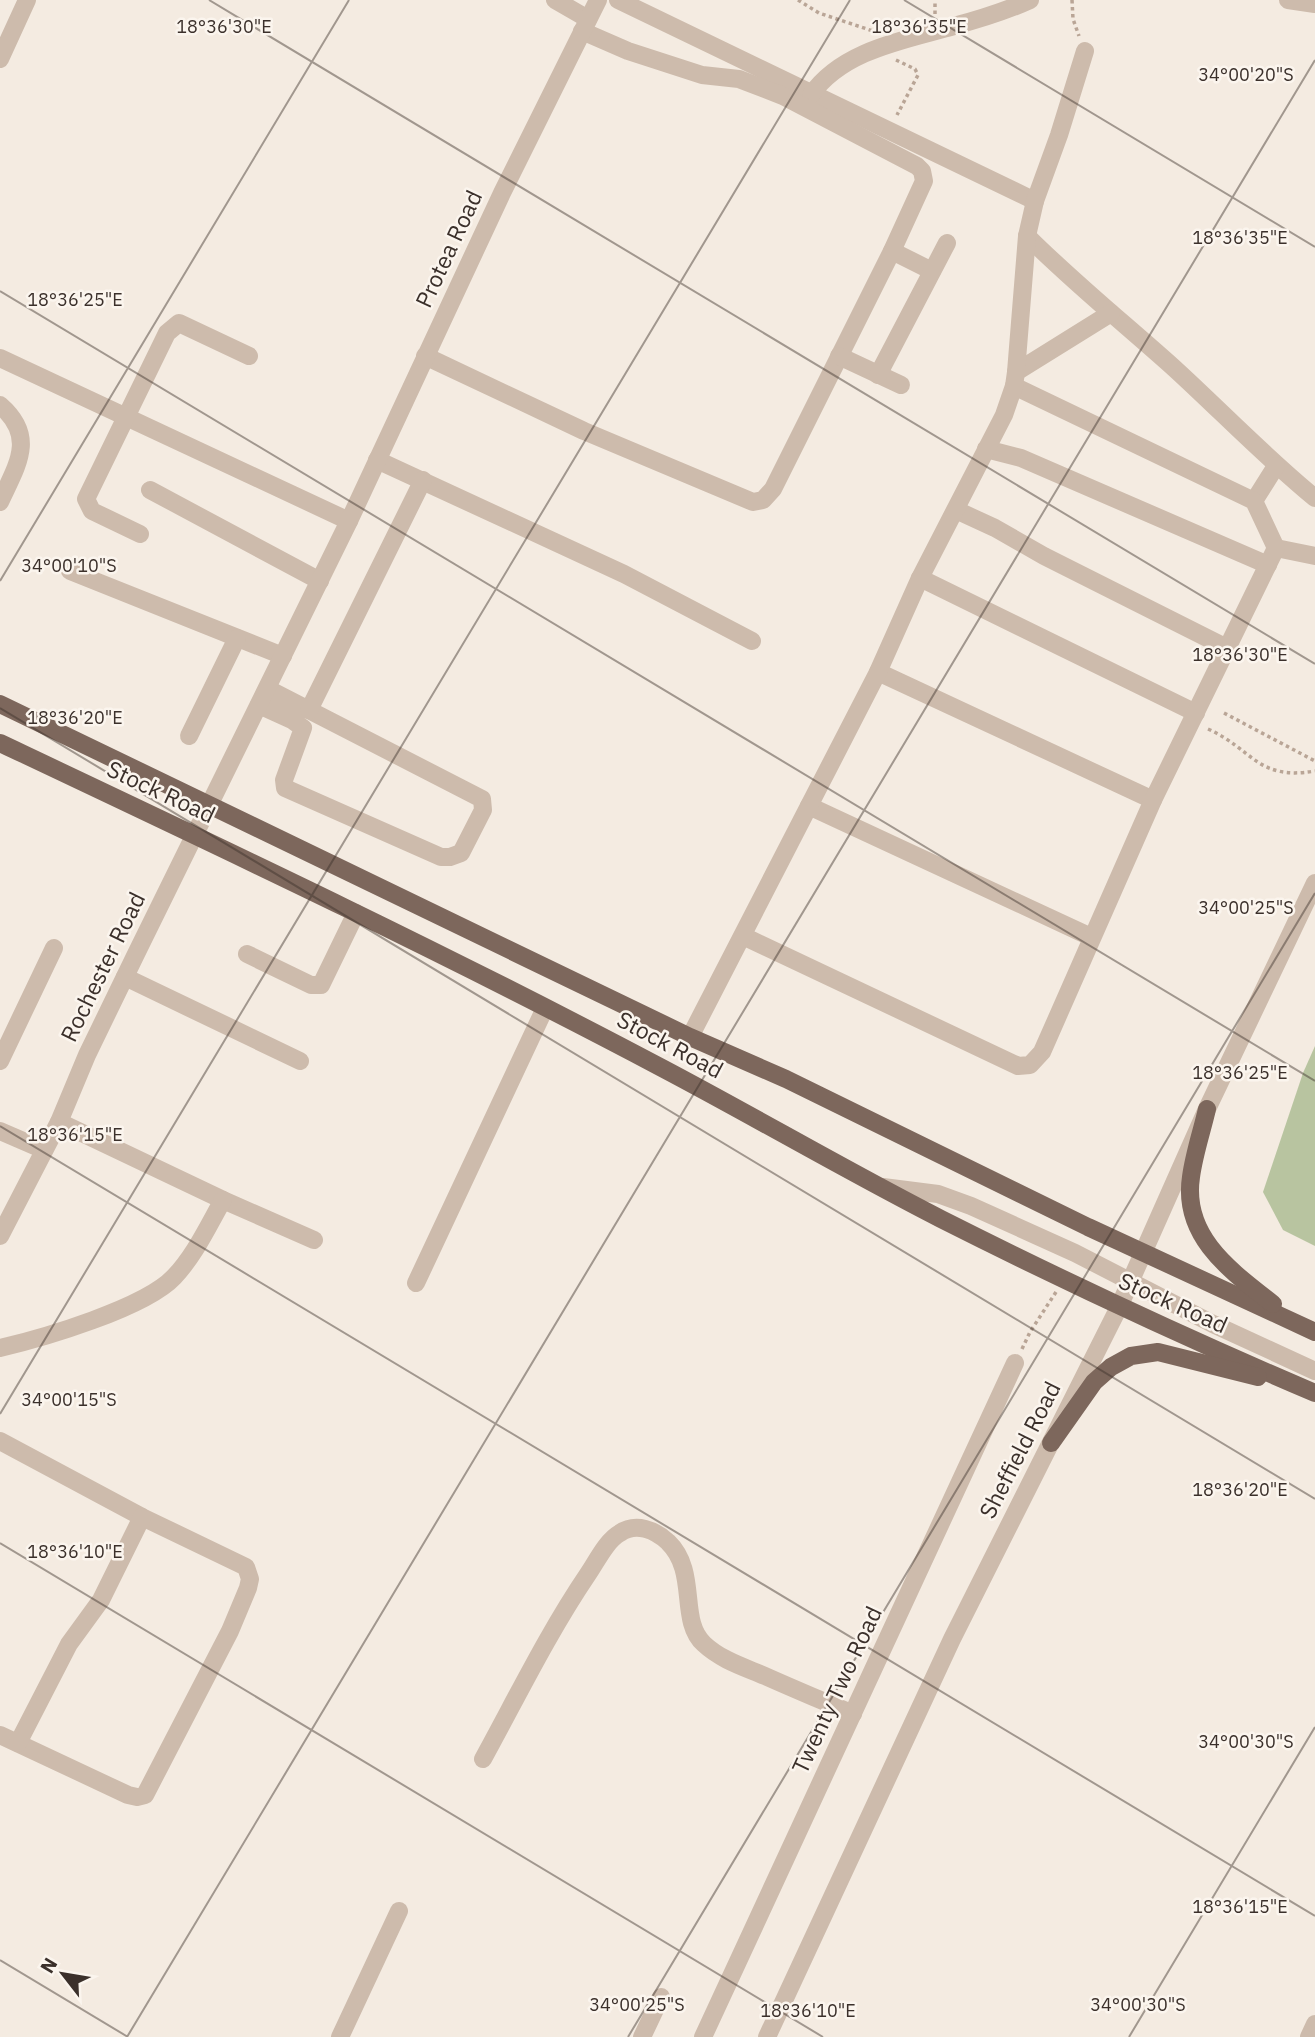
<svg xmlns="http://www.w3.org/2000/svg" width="1315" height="2037" viewBox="0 0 1315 2037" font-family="'IBM Plex Sans',sans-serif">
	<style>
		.green { fill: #b8c4a0 }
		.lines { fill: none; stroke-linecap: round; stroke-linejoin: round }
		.path { stroke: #b9a596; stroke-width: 3.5; stroke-dasharray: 3.5 3.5; stroke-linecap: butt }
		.minor { stroke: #cdbbac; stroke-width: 18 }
		.major { stroke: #7d675c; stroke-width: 18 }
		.ticks { fill: none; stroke: #3b302b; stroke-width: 2; stroke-opacity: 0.45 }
		.labels { text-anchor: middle; stroke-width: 5; stroke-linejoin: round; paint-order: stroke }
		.street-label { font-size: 23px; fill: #3b302b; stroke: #fbf5ee }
		.ticks-label { font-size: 18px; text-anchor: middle; fill: #3b302b; stroke: #fbf5ee; stroke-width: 5; stroke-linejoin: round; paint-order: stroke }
	</style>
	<rect width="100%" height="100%" fill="#f4ebe1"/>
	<path class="green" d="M1315,1046v200l-32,-16 -20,-38 40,-119z"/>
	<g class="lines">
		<g class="path">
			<path d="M798,0l21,13 54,18"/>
			<path d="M1072,0l1,19 6,17"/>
			<path d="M935,14v-14"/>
			<path d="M896,60l19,9 3,6 -21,40"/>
			<path d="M1224,713l91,48"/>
			<path d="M1208,729c45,20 49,52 107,42"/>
			<path d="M1022,1349l8,-17 26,-40"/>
		</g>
		<g class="minor">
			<path d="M555,0l33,19"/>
			<path d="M618,0l417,201"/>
			<path d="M1288,0l27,4"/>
			<path d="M0,59l27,-59"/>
			<path d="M811,95c31,-45 94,-55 143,-69 26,-7 52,-15 76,-26"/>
			<path d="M1027,236c47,47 98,88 147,132 47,43 91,89 141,130"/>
			<path d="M892,251l40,20"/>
			<path d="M425,356l159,75 169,71 10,-2 10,-11 119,-238 32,-70 -2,-10 -5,-5 -134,-70 -44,-17 -37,-4 -74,-24 -46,-20"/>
			<path d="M839,356l62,29"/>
			<path d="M0,358l349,163"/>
			<path d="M1016,372l95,-59"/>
			<path d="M878,375l69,-132"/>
			<path d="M0,405c37,32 17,60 0,97"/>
			<path d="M986,449l35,9 247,107"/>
			<path d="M377,460l247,114 128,67"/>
			<path d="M150,490l170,91"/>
			<path d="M1254,501l22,-35"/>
			<path d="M956,510l39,18 49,28 183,92"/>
			<path d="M140,534l-48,-23 -6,-12 81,-166 12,-10 70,33"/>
			<path d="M1276,548l39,8"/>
			<path d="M70,571l213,85"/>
			<path d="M920,578l276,135"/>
			<path d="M878,672l275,128"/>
			<path d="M259,705l33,15 11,8 -19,52 1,8 156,69h9l11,-4 22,-43 -1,-11 -214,-110"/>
			<path d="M309,710l114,-230"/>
			<path d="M189,736l48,-98"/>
			<path d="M809,806l282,131"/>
			<path d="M743,936l275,130 12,-1 12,-13 111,-252 123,-252 -22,-47 -240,-115"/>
			<path d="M247,954l64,31h10l35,-72"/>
			<path d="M125,977l175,84"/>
			<path d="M690,1037l188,-365 42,-94 84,-163 10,-29 2,-14 11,-136 8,-35 24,-66 26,-84"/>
			<path d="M0,1061l54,-113"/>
			<path d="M59,1122l164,78 91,40"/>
			<path d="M0,1131l44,19"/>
			<path d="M883,1187l55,7 33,12 104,47 138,71 102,47"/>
			<path d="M0,1236l59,-114 28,-67 49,-101 213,-433 153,-328 96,-193"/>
			<path d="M416,1283l129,-275"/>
			<path d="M0,1348c43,-10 145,-40 174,-71 21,-22 34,-51 49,-77"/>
			<path d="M0,1441l142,76 104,50 4,12 -2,9 -18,43 -85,164 -8,2 -9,-2 -128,-60"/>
			<path d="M18,1743l51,-99 32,-44 41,-83"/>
			<path d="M483,1759c34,-62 65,-126 105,-185 9,-13 18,-33 32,-41 16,-11 35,-3 48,9 31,30 10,78 36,102 17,16 40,23 61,32 29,13 58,25 88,38"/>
			<path d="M340,2037l59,-126"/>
			<path d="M642,2037l19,-40"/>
			<path d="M703,2037l312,-674"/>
			<path d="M767,2037l185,-398 167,-332 88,-198 108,-226"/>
			<path d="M1309,2037l6,-13"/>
		</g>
		<g class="major">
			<path d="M0,704l690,333 96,42 302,148 227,105"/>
			<path d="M0,743c222,105 445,210 662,325 93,49 185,103 279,151 123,62 247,120 374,174"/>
			<path d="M1207,1109c-5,22 -13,45 -16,68 -9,60 40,94 82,127"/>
			<path d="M1051,1443l43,-61 17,-15 20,-11 27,-4 100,25"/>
		</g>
	</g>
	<path class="ticks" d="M209,0l1106,664M904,0l411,247M0,291l1315,790M0,581l349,-581M0,708l1315,791M0,1126l1315,790M0,1414l850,-1414M0,1543l823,494M0,1960l128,77M127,2037l1188,-1977M628,2037l687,-1144M1129,2037l186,-310"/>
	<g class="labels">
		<g class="street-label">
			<text transform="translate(449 249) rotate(-65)" y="8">Protea Road</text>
			<text transform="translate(161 792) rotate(25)" y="8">Stock Road</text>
			<text transform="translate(103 967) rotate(-64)" y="8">Rochester Road</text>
			<text transform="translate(670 1045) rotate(28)" y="8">Stock Road</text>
			<text transform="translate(1173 1303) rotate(24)" y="8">Stock Road</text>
			<text transform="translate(1020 1450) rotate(-63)" y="8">Sheffield Road</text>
			<text transform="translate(837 1690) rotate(-65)" y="8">Twenty Two Road</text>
		</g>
	</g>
	<g class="ticks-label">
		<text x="224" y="33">18°36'30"E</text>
		<text x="919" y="33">18°36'35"E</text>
		<text x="1246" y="81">34°00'20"S</text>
		<text x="1240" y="244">18°36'35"E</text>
		<text x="75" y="306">18°36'25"E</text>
		<text x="69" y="572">34°00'10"S</text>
		<text x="1240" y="661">18°36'30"E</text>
		<text x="75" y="724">18°36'20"E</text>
		<text x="1246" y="914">34°00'25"S</text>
		<text x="1240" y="1079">18°36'25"E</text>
		<text x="75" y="1141">18°36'15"E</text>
		<text x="69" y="1406">34°00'15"S</text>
		<text x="1240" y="1496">18°36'20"E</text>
		<text x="75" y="1558">18°36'10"E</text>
		<text x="1246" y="1748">34°00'30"S</text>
		<text x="1240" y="1913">18°36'15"E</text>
		<text x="637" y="2011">34°00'25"S</text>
		<text x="1138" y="2011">34°00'30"S</text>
		<text x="808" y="2017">18°36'10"E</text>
	</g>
	<g transform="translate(63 1974) rotate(301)" stroke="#fbf5ee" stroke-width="5" paint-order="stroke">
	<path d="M0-5L12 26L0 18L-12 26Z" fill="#3b302b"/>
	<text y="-10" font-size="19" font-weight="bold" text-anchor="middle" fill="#3b302b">N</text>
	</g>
</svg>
